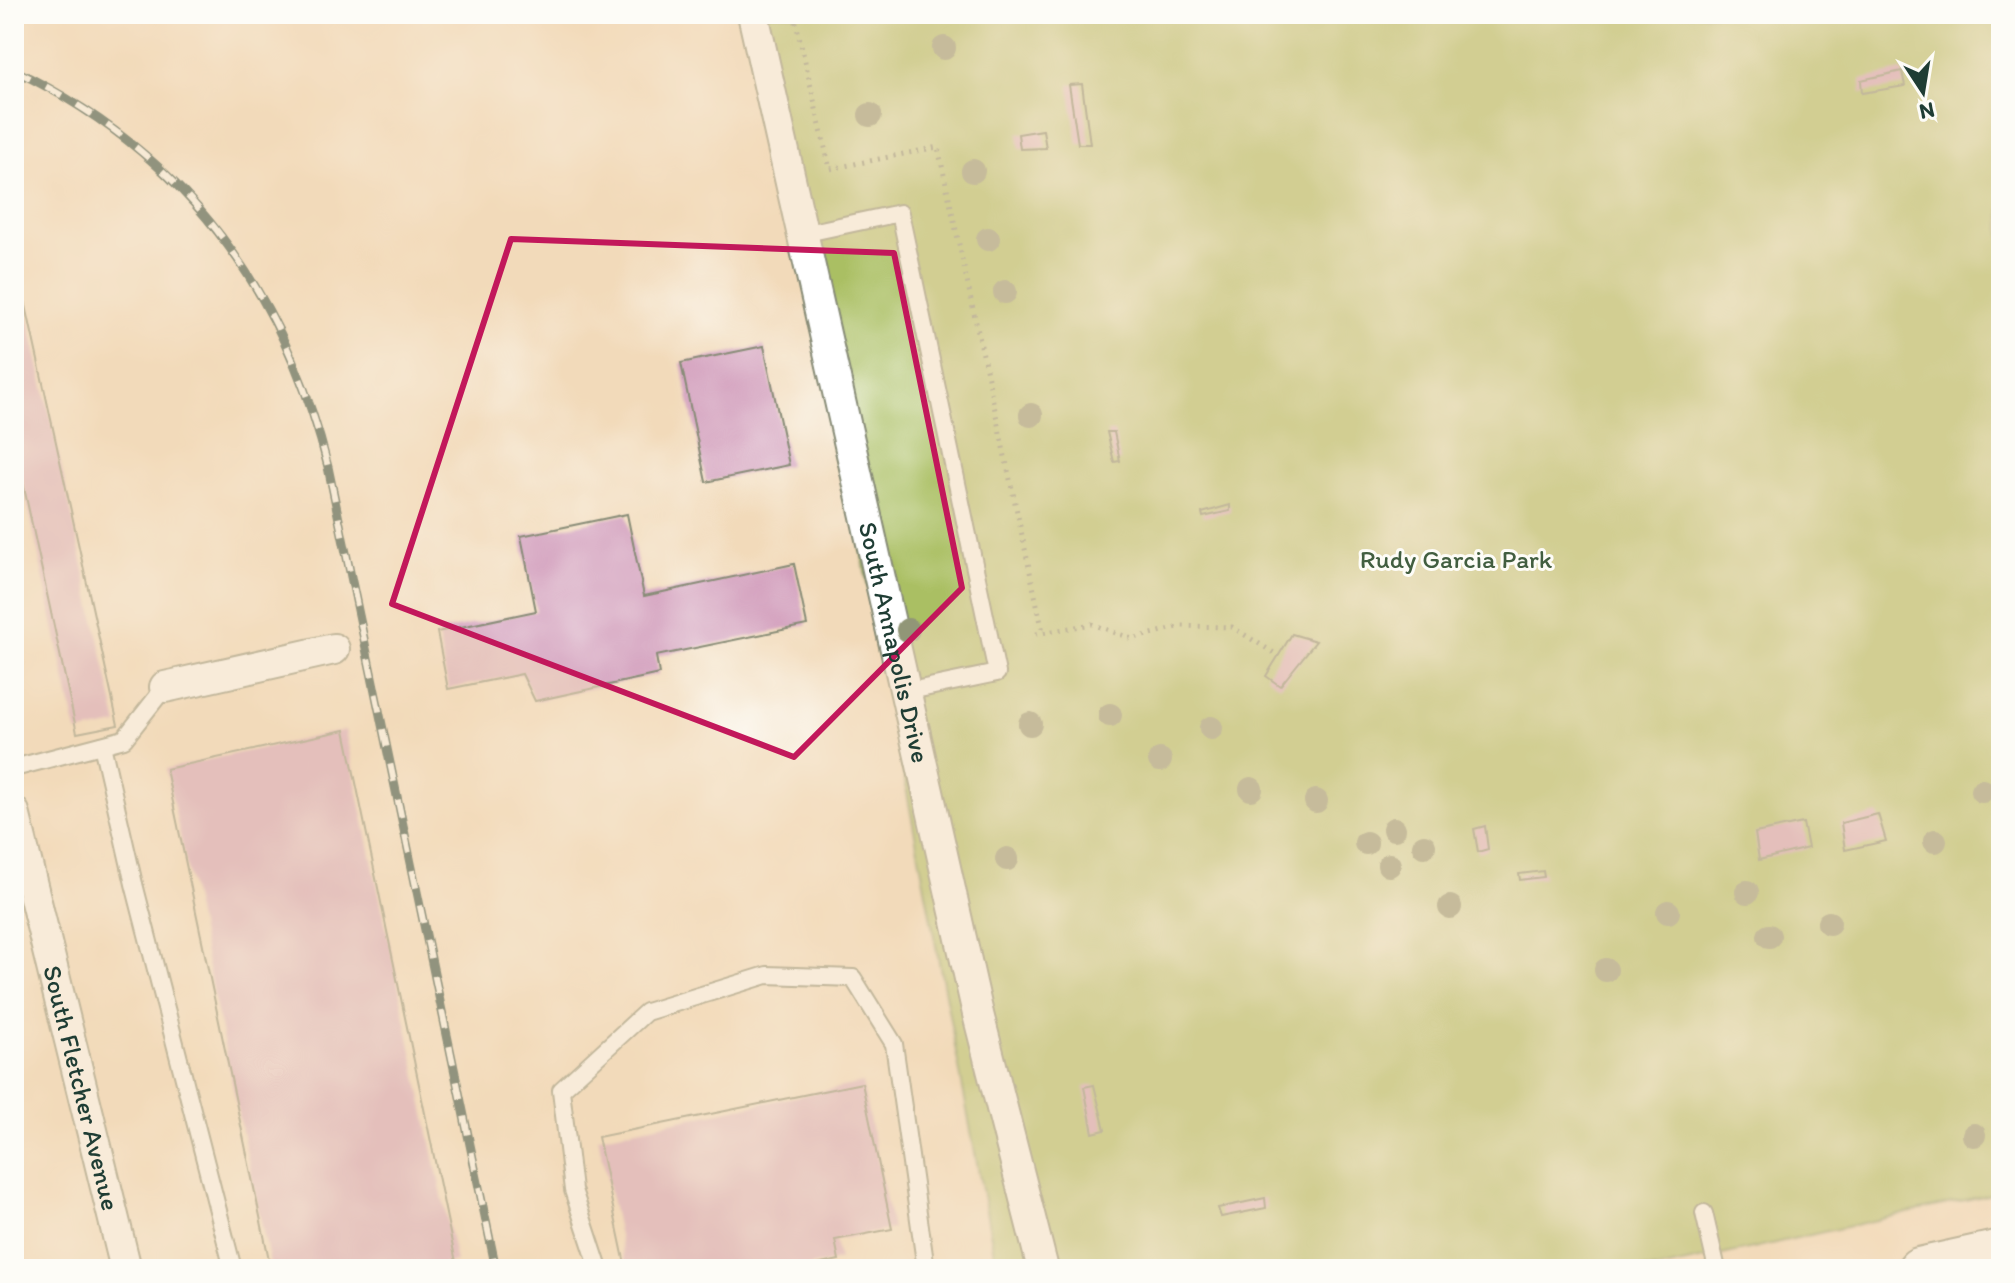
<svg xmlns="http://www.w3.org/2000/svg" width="2015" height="1283" viewBox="0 0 2015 1283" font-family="Itim,sans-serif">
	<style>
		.green { fill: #aabf64; stroke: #647e4c; stroke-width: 2 }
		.building { fill: #d29dbc }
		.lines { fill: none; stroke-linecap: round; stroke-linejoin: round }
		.service-casing { stroke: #888c77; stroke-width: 20 }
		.minor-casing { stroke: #888c77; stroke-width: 34 }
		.secondary-casing { stroke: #888c77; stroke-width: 46 }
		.path { stroke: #888c77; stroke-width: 5; stroke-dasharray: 2 6; stroke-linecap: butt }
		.service { stroke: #fff; stroke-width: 16 }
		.minor { stroke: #fff; stroke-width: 30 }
		.secondary { stroke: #fff; stroke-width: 42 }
		.rail-casing { stroke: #1f3d34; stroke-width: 9 }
		.rail { stroke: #fdfcf7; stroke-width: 6; stroke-dasharray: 18; stroke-linecap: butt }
		.tree { fill: #919677 }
		.marked { fill: none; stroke: #c2185b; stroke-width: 6; stroke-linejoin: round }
		.labels { text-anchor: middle; stroke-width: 6; stroke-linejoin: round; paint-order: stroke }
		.park-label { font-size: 26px; fill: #425e40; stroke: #fdfcf7 }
		.street-label { font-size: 26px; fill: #1f3d34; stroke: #fdfcf7 }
	</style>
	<rect width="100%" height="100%" fill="#fdfcf7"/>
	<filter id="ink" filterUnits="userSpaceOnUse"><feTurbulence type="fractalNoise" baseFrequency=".0125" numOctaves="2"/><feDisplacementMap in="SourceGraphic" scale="16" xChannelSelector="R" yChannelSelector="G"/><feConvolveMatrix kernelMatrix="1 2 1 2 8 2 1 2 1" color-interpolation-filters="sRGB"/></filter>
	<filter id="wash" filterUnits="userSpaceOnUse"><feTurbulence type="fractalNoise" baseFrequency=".006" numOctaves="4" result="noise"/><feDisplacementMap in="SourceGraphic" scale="32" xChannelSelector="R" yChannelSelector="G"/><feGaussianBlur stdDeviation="1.8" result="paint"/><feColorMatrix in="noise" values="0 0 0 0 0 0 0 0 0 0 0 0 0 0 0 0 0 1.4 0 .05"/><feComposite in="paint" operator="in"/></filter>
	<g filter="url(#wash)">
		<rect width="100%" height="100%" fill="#f2daba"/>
		<path class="green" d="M760,14h1241v1178l-341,77h-663z"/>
		<g id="blocks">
			<g class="building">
				<path d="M1902,71l3,15 -43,7 -1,-13z"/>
				<path d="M1082,84l8,60h-12l-9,-59z"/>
				<path d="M1043,130l3,18 -26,1 -2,-15z"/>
				<path d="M14,251l104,474 -41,8 -63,-292z"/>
				<path d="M764,346l25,119 -83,17 -25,-119z"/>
				<path d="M1107,432h7l6,29 -6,1z"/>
				<path d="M1230,505v6l-27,6 -1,-4z"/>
				<path d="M627,514l17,82 150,-32 13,61 -151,31 3,18 -124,27 -13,-27 -74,15 -11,-57 99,-21 -15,-75z"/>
				<path d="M1292,634l24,7 -36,45 -14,-10z"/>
				<path d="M345,730l111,532 -32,7h-153l-105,-500z"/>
				<path d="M1878,814l8,27 -41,9 -4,-27z"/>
				<path d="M1803,823l5,25 -49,12 -4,-27z"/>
				<path d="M1485,826l3,23 -10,3 -4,-23z"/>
				<path d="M1543,871l1,6 -24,3 -1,-6z"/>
				<path d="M862,1083l30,146 -57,11 4,20 -41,9h-172l-28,-132z"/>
				<path d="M1094,1085l11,45 -12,3 -9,-46z"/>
				<path d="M1265,1198l1,10 -45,9 -3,-9z"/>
			</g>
		</g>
	</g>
	<g filter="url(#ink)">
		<use href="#blocks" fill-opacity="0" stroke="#888c77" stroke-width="2"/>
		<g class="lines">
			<defs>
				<g id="service">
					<path d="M802,234l98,-21 97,460 -92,19"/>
					<path d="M102,745l32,139 99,385"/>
					<path d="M14,768l110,-29 41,-52"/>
					<path d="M1704,1213l13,56"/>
					<path d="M599,1269l-26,-79 -12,-100 85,-78 121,-37 86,3 41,66 32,225"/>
				</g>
				<g id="minor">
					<path id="s1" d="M753,14l225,1000 65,255"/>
					<path d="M165,687l169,-38"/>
					<path id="s2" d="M14,812l112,457"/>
				</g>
				<path id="secondary" d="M1919,1269l82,-18"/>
			</defs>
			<use href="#service" class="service-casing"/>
			<use href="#minor" class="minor-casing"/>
			<use href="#secondary" class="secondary-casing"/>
			<g class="path">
				<path d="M794,14l36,155 108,-22 105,485"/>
				<path d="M1036,634l56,-10 40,15 50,-13 50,1 42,26"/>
			</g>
			<use href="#service" class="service"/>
			<use href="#minor" class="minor"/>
			<use href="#secondary" class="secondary"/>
			<defs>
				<path id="rail" d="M14,70c169,81 269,217 314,397l167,797"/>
			</defs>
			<use href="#rail" class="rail-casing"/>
			<use href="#rail" class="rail"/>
		</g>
		<g class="tree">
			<circle cx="944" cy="48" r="12"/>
			<circle cx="870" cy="115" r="12"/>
			<circle cx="973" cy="171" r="12"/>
			<circle cx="988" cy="239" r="12"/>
			<circle cx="1005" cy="292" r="12"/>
			<circle cx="1031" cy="415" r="12"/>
			<circle cx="908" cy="630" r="12"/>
			<circle cx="1110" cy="715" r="12"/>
			<circle cx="1030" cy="724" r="12"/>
			<circle cx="1211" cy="728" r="12"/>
			<circle cx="1160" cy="760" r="12"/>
			<circle cx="1251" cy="789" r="12"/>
			<circle cx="1982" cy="791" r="12"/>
			<circle cx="1316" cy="801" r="12"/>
			<circle cx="1394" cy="829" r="12"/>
			<circle cx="1935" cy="841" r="12"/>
			<circle cx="1366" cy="843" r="12"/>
			<circle cx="1424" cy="846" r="12"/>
			<circle cx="1007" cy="859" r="12"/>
			<circle cx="1389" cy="865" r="12"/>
			<circle cx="1747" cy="892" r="12"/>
			<circle cx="1450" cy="907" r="12"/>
			<circle cx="1668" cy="912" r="12"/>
			<circle cx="1829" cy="923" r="12"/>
			<circle cx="1769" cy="936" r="12"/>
			<circle cx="1606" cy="970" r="12"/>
			<circle cx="1974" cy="1135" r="12"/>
		</g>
	</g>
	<path d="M0 0H2015V1283H0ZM511,239l383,14 68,335 -168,169 -402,-153z" fill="#f2daba" fill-opacity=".55" fill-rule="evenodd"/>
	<path class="marked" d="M511,239l383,14 68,335 -168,169 -402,-153z"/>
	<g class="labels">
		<g class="park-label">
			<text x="1456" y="568">Rudy Garcia Park</text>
		</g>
		<g class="street-label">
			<text dy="9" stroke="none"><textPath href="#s1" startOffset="644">South Annapolis Drive</textPath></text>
			<text dy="9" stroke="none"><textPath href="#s2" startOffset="284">South Fletcher Avenue</textPath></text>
		</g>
	</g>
	<rect width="2015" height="1283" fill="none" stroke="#fdfcf7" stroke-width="48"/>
	<g transform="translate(1923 92) rotate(168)" stroke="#fdfcf7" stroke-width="6" paint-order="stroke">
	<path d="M0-6L14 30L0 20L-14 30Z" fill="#1f3d34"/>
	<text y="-12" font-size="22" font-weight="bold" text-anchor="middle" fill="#1f3d34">N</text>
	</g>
</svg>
